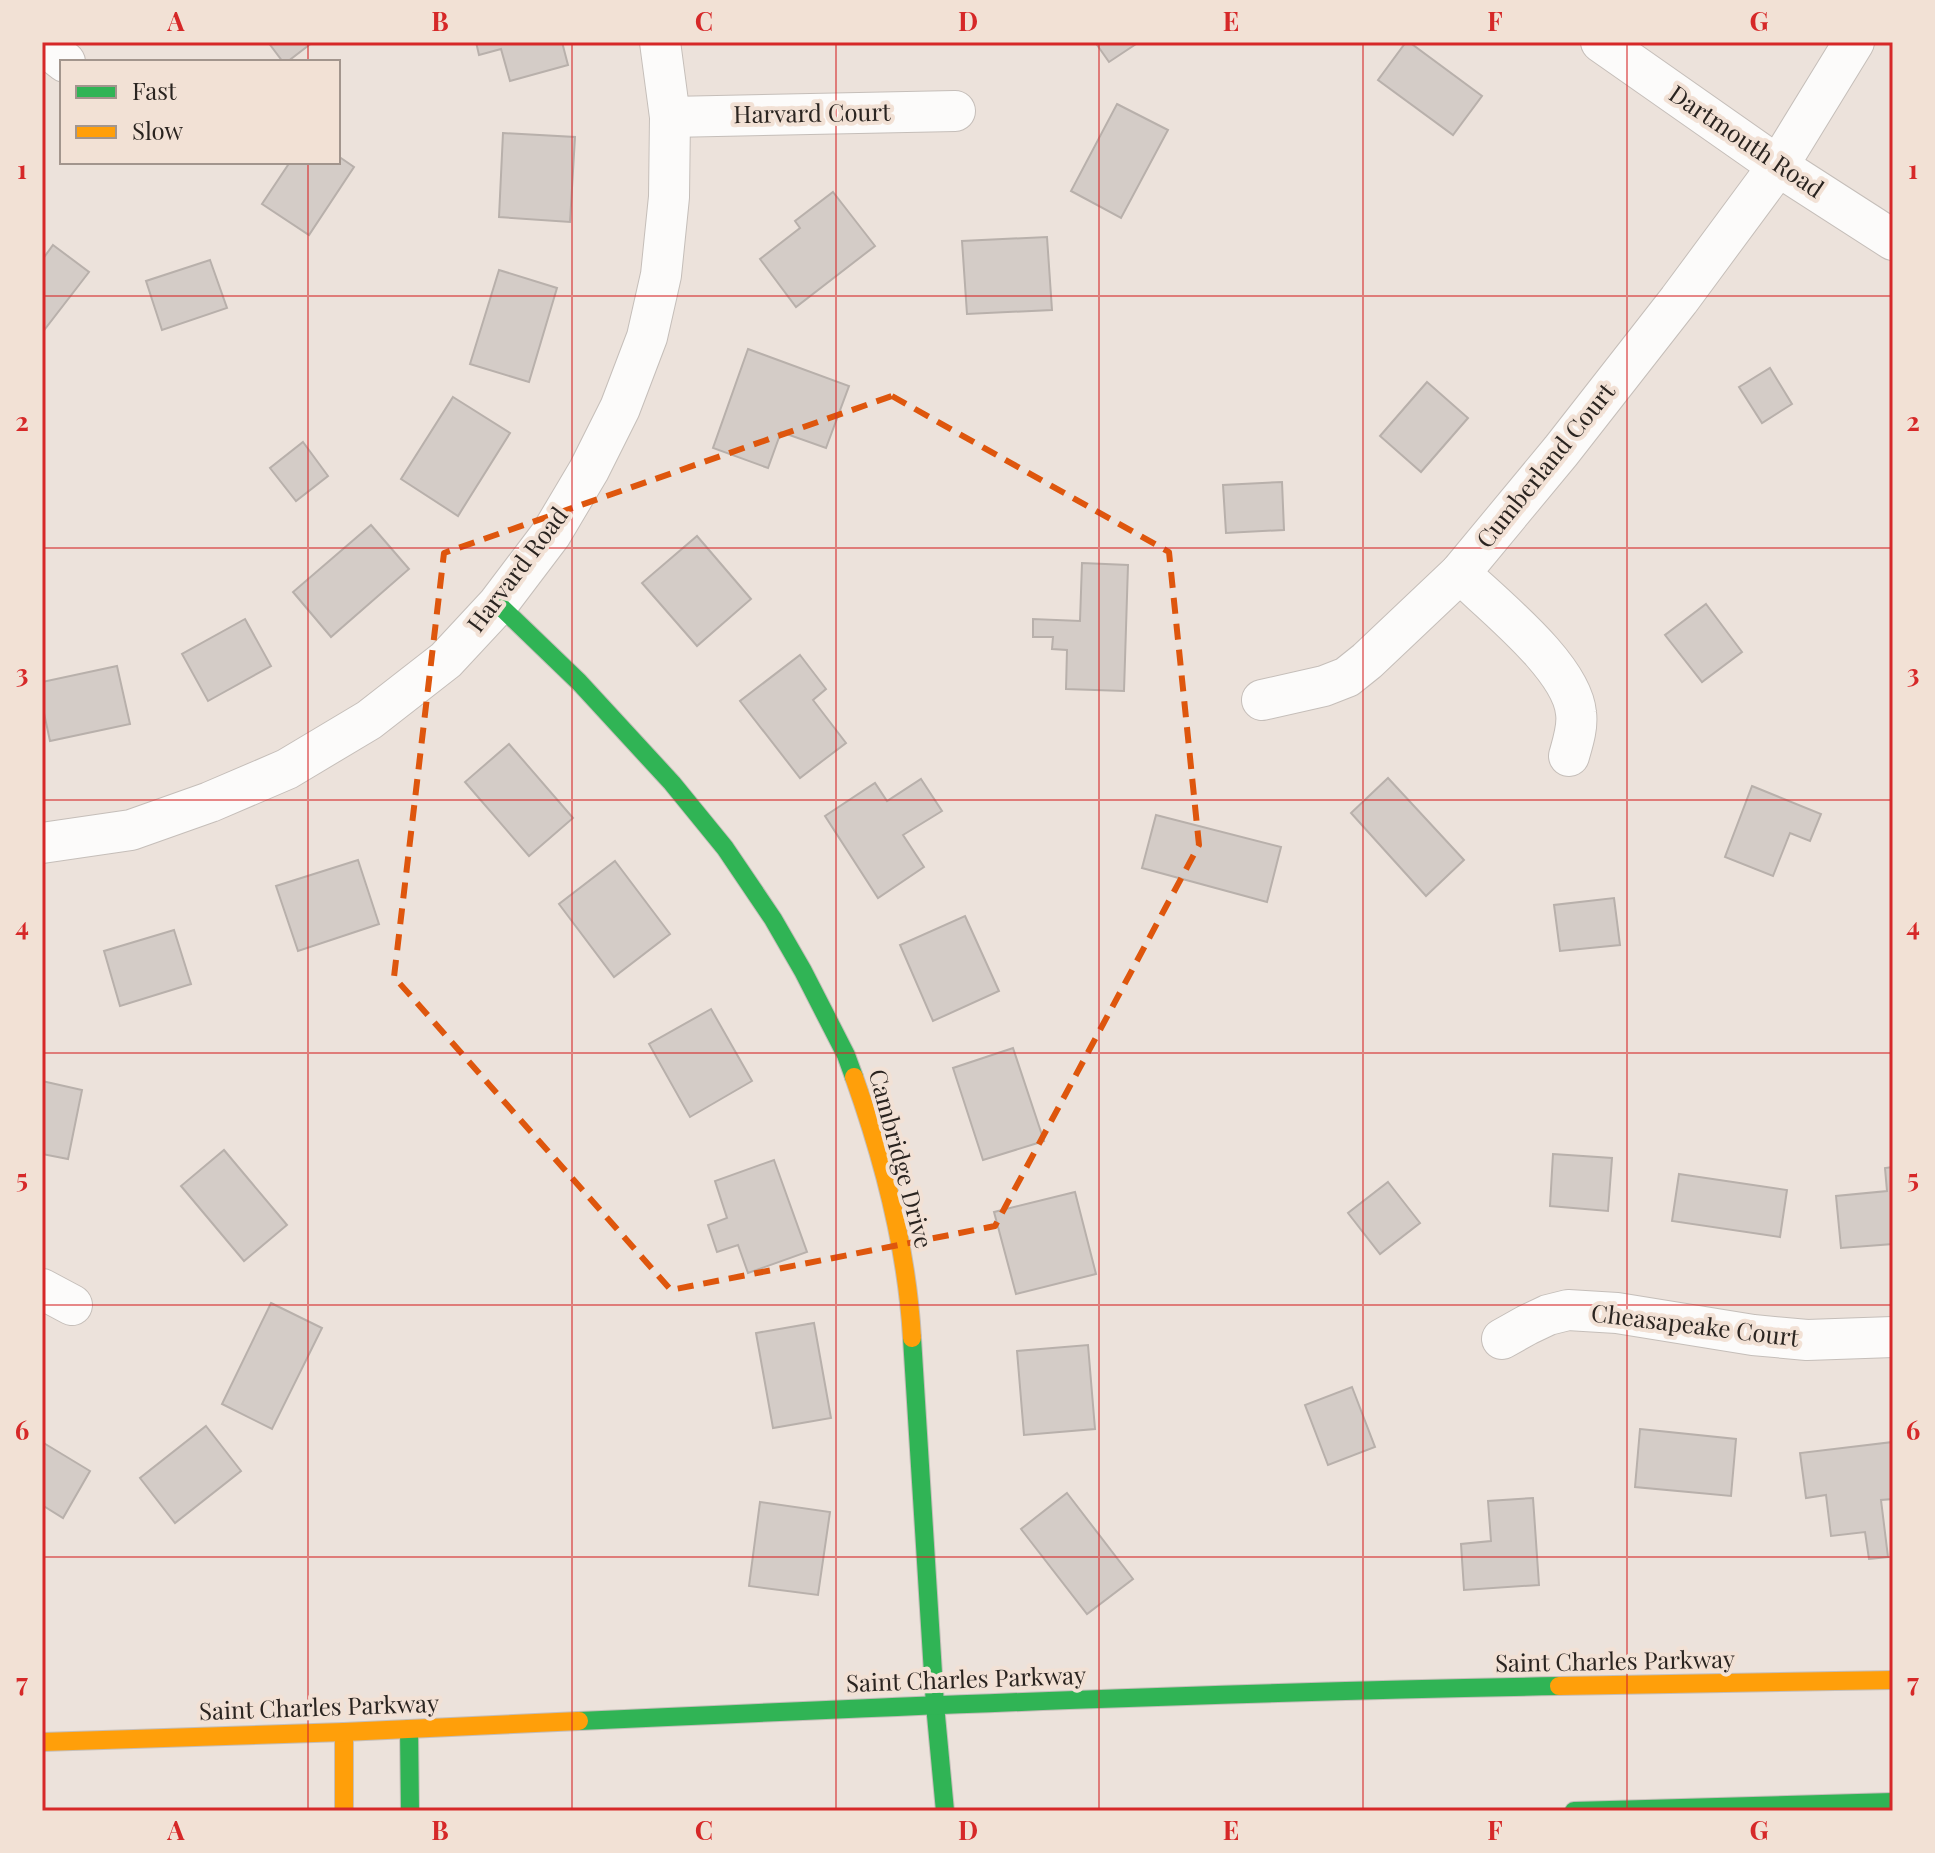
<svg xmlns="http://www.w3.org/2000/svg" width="1935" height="1853" viewBox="0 0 1935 1853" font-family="'Playfair Display',serif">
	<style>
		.building { fill: #d4ccc7; stroke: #b8b0ab; stroke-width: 2 }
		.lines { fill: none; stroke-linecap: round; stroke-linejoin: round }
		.street-casing { stroke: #c5beb9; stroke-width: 42 }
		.fast-casing { stroke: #c5beb9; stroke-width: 20 }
		.slow-casing { stroke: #c5beb9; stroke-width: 20 }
		.street { stroke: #fcfbfa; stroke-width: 40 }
		.fast { stroke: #30b455; stroke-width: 18 }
		.slow { stroke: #ff9f0a; stroke-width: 18 }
		.marked { fill: none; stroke: #de560d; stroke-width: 6; stroke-dasharray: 16 10; stroke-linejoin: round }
		.grid { fill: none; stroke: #d62828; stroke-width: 2; stroke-opacity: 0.55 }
		.labels { text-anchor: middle; stroke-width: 8; stroke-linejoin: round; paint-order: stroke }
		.street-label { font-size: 24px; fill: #2a2420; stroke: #f2e1d5 }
		.neatline { fill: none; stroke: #d62828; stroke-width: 3 }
		.grid-label { font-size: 26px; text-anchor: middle; font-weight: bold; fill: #d62828 }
	</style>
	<rect width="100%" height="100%" fill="#ece2db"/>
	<g class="building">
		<path d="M268,42h45l-26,20h-4z"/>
		<path d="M476,42h86l6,23 -58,16 -9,-32 -22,6z"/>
		<path d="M1095,42h44l-30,20z"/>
		<path d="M1406,42h3l73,54 -29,39 -75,-55z"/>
		<path d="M1117,104l51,26 -47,88 -50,-27z"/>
		<path d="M503,133l72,4 -5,85 -71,-5z"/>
		<path d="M338,156l16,11 -45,68 -47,-31 28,-42h48z"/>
		<path d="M833,192l42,54 -79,61 -36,-48 40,-31 -5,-7z"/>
		<path d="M1047,237l5,73 -85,4 -5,-73z"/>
		<path d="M53,245l36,27 -44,57 -3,-3v-66z"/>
		<path d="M210,260l17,48 -65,22 -16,-49z"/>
		<path d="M499,270l58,18 -28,94 -59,-18z"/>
		<path d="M748,349l101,37 -23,62 -45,-16 -13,36 -55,-20z"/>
		<path d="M1770,368l22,36 -30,19 -23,-36z"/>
		<path d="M1427,382l41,36 -47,54 -41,-36z"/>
		<path d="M453,397l57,36 -52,83 -57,-37z"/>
		<path d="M303,442l25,34 -32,25 -26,-33z"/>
		<path d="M1282,482l2,48 -58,3 -3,-48z"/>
		<path d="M371,525l38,44 -78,68 -38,-45z"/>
		<path d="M697,536l54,63 -54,47 -55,-63z"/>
		<path d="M1082,563l46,2 -4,126 -58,-2 1,-39 -15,-1 1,-12h-20v-18l47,2z"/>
		<path d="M1706,604l36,48 -40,30 -37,-47z"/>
		<path d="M245,619l26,47 -63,35 -26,-47z"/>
		<path d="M800,655l26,34 -13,11 33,43 -46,35 -60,-77z"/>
		<path d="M117,666l13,58 -80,17 -8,-37v-22z"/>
		<path d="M509,744l64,74 -44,38 -64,-74z"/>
		<path d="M1388,778l76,82 -38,36 -75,-83z"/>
		<path d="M921,779l21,32 -39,24 21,32 -46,31 -53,-82 50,-33 12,18z"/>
		<path d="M1752,786l69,28 -11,27 -20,-8 -17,43 -48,-19z"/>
		<path d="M1156,815l125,32 -14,55 -125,-34z"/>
		<path d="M358,860l21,64 -81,27 -22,-65z"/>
		<path d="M615,861l55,73 -56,43 -55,-73z"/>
		<path d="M1614,898l6,47 -60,6 -6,-46z"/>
		<path d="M965,916l34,75 -66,30 -33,-76z"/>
		<path d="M174,930l17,54 -71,22 -16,-55z"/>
		<path d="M711,1009l41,72 -62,36 -41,-73z"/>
		<path d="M1013,1048l31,93 -61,19 -30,-92z"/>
		<path d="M42,1081l40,9 -14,69 -26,-5z"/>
		<path d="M224,1150l63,75 -43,36 -63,-75z"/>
		<path d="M1553,1154l59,4 -4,53 -58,-5z"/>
		<path d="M774,1160l33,92 -59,21 -10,-28 -21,7 -9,-27 19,-7 -12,-37z"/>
		<path d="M1893,1167v77l-52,4 -5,-52 51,-5 -2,-23z"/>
		<path d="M1679,1174l108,16 -7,47 -108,-16z"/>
		<path d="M1388,1182l32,41 -40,31 -32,-41z"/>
		<path d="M1075,1192l21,82 -80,20 -22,-82z"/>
		<path d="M271,1303l51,25 -50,101 -50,-25z"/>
		<path d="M814,1323l17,95 -58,10 -17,-95z"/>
		<path d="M1088,1345l7,84 -71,6 -7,-84z"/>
		<path d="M1352,1387l23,60 -47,18 -23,-60z"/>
		<path d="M206,1426l35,45 -66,52 -35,-45z"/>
		<path d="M1640,1429l96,10 -5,57 -96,-9z"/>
		<path d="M42,1442l48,29 -27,47 -21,-13z"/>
		<path d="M1893,1442v57l-12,1 7,57 -19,2 -4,-27 -34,4 -5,-41 -20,3 -6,-45z"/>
		<path d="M1067,1493l66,86 -46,35 -66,-85z"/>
		<path d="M1533,1498l6,87 -75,5 -3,-46 30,-3 -3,-40z"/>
		<path d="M760,1502l70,10 -12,83 -69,-9z"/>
	</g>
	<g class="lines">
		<defs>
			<g id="street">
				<path d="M1601,42l177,124 115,74"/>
				<path d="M42,44l23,18"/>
				<path d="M670,117l285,-6"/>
				<path d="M1460,573c33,32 112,94 116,140 2,14 -3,29 -7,43"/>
				<path d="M1262,700l62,-14 23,-9 20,-16 93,-88 101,-122 118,-151 99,-134 76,-124"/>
				<path d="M42,843l89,-13 79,-28 77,-33 82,-49 77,-60 52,-56 53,-70 38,-64 31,-62 27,-71 14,-62 8,-78 1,-80 -10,-75"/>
				<path d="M42,1289l30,16"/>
				<path d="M1502,1339l25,-14 21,-10 20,-5 49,3 136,22 54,5 86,-3"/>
			</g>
			<g id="fast">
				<path d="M498,604l81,78 93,101 53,65 48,71 30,52 43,84 8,22"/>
				<path d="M912,1338l23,367 10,106"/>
				<path d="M579,1721c326,-15 653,-29 980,-35"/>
				<path d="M409,1729l1,82"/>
				<path d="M1574,1811l319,-9"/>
			</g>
			<g id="slow">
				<path d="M854,1077c30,84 53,171 58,261"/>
				<path d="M1559,1686l334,-6"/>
				<path d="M344,1732v79"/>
				<path d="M42,1742l302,-10 235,-11"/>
			</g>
		</defs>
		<use href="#street" class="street-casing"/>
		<use href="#fast" class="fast-casing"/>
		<use href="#slow" class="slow-casing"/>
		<use href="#street" class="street"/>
		<use href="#fast" class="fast"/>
		<use href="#slow" class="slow"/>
	</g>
	<path class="marked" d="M892,396l277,156 30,293 -204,381 -324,64 -277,-313 50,-424z"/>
	<path class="grid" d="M308,42v20M572,42v1769M836,42v1769M1099,42v1769M1363,42v1769M1627,42v1769M308,162v1649M42,296h1851M42,548h1851M42,800h1851M42,1053h1851M42,1305h1851M42,1557h1851"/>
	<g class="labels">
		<g class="street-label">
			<text transform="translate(812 114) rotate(-1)" y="8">Harvard Court</text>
			<text transform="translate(1746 142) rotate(34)" y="8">Dartmouth Road</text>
			<text transform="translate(1546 466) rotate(-51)" y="8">Cumberland Court</text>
			<text transform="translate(518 570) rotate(-53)" y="8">Harvard Road</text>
			<text transform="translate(900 1159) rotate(75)" y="8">Cambridge Drive</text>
			<text transform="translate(1695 1326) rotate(7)" y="8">Cheasapeake Court</text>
			<text transform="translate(1615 1662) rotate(-1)" y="8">Saint Charles Parkway</text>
			<text transform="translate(966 1680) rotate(-2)" y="8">Saint Charles Parkway</text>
			<text transform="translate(319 1708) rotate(-2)" y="8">Saint Charles Parkway</text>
		</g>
	</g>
	<rect width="1935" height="1853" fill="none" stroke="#f2e1d5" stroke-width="88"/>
	<rect x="60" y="60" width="280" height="104" fill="#f2e1d5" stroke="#a2958d" stroke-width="2"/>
	<rect x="76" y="86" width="40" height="12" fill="#30b455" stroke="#a2958d" stroke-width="2"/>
	<text x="132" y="100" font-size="24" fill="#2a2420">Fast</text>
	<rect x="76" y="126" width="40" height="12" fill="#ff9f0a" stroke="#a2958d" stroke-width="2"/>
	<text x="132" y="140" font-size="24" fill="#2a2420">Slow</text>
	<rect x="44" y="44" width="1847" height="1765" class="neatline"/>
	<g class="grid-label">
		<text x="176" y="31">A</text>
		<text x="440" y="31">B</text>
		<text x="704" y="31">C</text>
		<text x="968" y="31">D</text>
		<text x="1231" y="31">E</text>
		<text x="1495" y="31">F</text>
		<text x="1759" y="31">G</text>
		<text x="22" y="179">1</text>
		<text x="1913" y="179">1</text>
		<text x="22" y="431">2</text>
		<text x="1913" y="431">2</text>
		<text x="22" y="683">3</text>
		<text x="1913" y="683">3</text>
		<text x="22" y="936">4</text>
		<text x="1913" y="936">4</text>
		<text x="22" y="1188">5</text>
		<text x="1913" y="1188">5</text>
		<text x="22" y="1440">6</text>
		<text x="1913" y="1440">6</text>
		<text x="22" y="1692">7</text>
		<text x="1913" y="1692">7</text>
		<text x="176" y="1840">A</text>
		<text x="440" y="1840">B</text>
		<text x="704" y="1840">C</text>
		<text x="968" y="1840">D</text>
		<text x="1231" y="1840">E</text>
		<text x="1495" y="1840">F</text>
		<text x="1759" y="1840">G</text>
	</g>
</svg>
